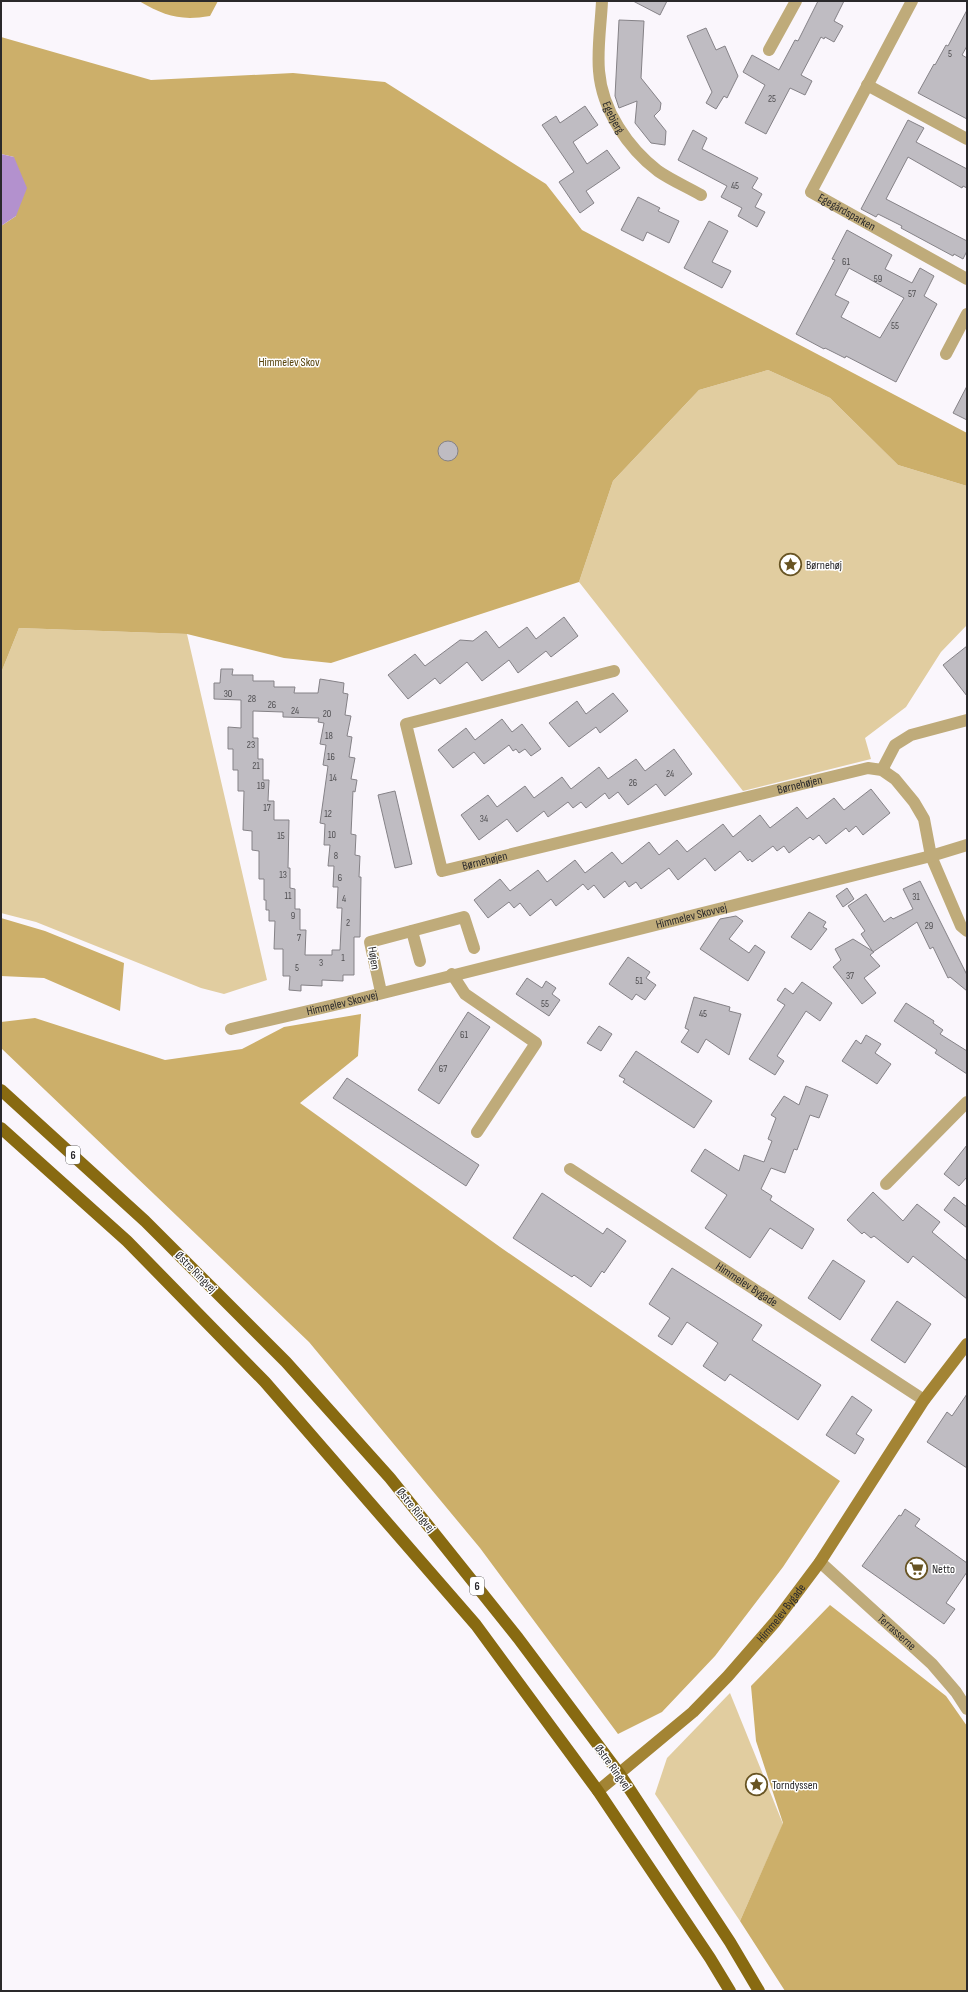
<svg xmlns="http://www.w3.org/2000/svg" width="968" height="1992" viewBox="0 0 968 1992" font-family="'Sofia Sans Condensed',sans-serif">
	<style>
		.green { fill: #e1cda0 }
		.forest { fill: #ccaf6a }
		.water { fill: #b391ce }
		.building { fill: #bfbcc2; stroke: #858287; fill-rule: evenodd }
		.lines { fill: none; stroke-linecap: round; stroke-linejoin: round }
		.street { stroke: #bfab7a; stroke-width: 12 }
		.secondary { stroke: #a38434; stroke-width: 12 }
		.primary { stroke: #886a11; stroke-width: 12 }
		.labels { text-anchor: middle; stroke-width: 3; stroke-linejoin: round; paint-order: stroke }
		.number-label { font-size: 10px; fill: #4f4e51 }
		.shield { fill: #fff; stroke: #6a696b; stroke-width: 1 }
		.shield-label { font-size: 11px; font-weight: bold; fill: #2a292b }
		.street-label { font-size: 12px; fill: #2a292b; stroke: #fff }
		.park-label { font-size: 12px; fill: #57430b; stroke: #fff }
		.poi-label { font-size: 12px; fill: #2a292b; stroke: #fff; text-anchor: start }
	</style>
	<rect width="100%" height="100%" fill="#faf6fc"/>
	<g class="green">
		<path d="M768,370l62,28 68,67 69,21v139l-26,27 -35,55 -41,31 6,21 -128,32 -164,-209 34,-101 86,-91z"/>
		<path d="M19,628l168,6 80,346 -43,14 -23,-6 -165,-66 -35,-9v-240z"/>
		<path d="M730,1693l53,131 -43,97 -85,-127 12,-36z"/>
	</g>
	<g class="forest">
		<path d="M139,1h79l-8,15c-30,5 -45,0 -71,-15z"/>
		<path d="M1,37l150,43 142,-7 92,9 161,102 36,46 385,203v53l-69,-21 -68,-67 -62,-28 -69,20 -86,91 -34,101 -248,81 -47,-5 -97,-24 -168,-6 -18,45v-447l15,-10 -2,-59 -13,-3z"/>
		<path d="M1,918l44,13 79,32 -4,48 -76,-33 -43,-2z"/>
		<path d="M361,1014l-3,42 -58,47 200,144 340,234 -57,86 -68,89 -53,56 -44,22 -138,-186 -171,-206 -308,-294v-26l34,-4 130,42 77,-11 42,-22z"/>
		<path d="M830,1605l116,91 21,30v265h-182l-45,-70 43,-98 -27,-82 -5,-55z"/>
	</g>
	<path class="water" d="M1,154l13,3 13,31 -11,28 -15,10z"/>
	<g class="building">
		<path d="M633,1h34l-7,14z"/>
		<path d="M818,1h26l-10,20 9,5 -9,16 -9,-5 -1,2 -3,-2 -20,38 11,6 -7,14 -15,-7 -24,46 -21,-11 20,-38 -22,-13 9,-17 27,15 16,-30 3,1z"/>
		<path d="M967,10v36l-5,9 5,3v61l-49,-26 16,-29 1,1 11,-20 2,1z"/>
		<path d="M619,20l25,1 -3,57 20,25 -1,7 -6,6 12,15 -1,14 -14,-2 -16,-20 2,-22 -18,7 -4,-12z"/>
		<path d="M706,28l10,22 9,-4 13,30 -11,22 -3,-2 -8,13 -10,-6 6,-11 -25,-56z"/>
		<path d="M585,106l13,19 -25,17 14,22 20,-14 13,18 -34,23 8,12 -14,10 -21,-31 15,-10 -32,-47 14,-9 4,7z"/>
		<path d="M908,120l16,8 -8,14 51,27v19l-4,-2 -1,2 -54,-31 -22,42 81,42v10l-4,8 -9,-5 -1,2 -52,-28 1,-2 -24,-12 -2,3 -15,-8z"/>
		<path d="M693,130l14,8 -5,11 56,29 -6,10 10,6 -7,13 10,5 -8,15 -19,-11 4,-8 -21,-11 6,-11 -49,-26z"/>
		<path d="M638,197l22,11 -2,3 21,10 -10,22 -22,-11 -4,9 -22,-11z"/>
		<path d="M709,221l19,10 -16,31 19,9 -9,17 -38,-20z"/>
		<path d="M847,230l45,25 -7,14 27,14 8,-15 14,8 -10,20 13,8 -41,78 -50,-26 -1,2 -20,-10 -1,1 -28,-15 39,-74 -3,-1zM849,268l55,30 -24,40 -39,-21 8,-15 -14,-7z"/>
		<path d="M967,386v34l-14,-7z"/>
		<circle cx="448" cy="451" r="10"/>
		<path d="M564,617l14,19 -27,21 -5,-6 -28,22 -9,-13 -27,21 -15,-19 -27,22 -5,-6 -27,21 -20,-24 27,-21 10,12 35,-26 13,1 13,-10 13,17 28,-21 9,12z"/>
		<path d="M967,646v50l-24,-31z"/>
		<path d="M221,669h12l-1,6h21v6h21v6h21l-1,6h24l2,-14 24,4 -1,10 5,1 -3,21 6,1 -4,20 5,1 -3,20 6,1 -4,21 6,1 -2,12 -2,-1 -2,43 5,1 -1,20 5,1 -1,21h2l-1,60h-6v38h-11v6l-21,-1v6l-21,-1v6l-12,-1 1,-14h-7v-27h-9l1,-28h-6v-11h-3v-10h-2v-21h-5v-28l-7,-1v-19l-9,-1 1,-39h-6v-21h-5v-21h-5v-22l13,1v-28l-27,-1v-16h6zM253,711l30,1v5l36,1 -1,4 6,1 -4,21 6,1 -3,20 5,1 -8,57 5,1 -1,21h6l-2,21h6l-1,21h5l-1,21h5l-2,42h-8v5h-27l1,-25h-6v-21h-5v-20l-5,-1v-20h-2l1,-48h-15v-19h-6l1,-21h-6v-21h-5v-21h-5z"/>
		<path d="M613,693l15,18 -28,22 -4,-6 -27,20 -20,-24 28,-22 9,13z"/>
		<path d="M502,719l10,13 10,-8 19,25 -10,7 -6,-7 -6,4 -3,-4 -3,2 -4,-6 -25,19 -10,-12 -21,16 -15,-18 28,-22 9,12z"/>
		<path d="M674,749l18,25 -27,22 -9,-12 -28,21 -10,-13 -9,7 -4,-6 -19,15 -5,-6 -8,6 -5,-6 -20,15 -4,-6 -27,21 -10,-13 -28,21 -18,-25 27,-20 9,12 28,-21 9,12 28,-21 9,12 28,-22 9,12 28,-20 9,12z"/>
		<path d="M871,789l19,24 -27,22 -7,-9 -7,6 -3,-4 -20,16 -7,-9 -6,5 -3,-3 -21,16 -5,-7 -7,5 -4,-5 -21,16 -2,-3 -2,2 -8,-10 -25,20 -10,-13 -27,22 -9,-12 -28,21 -5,-7 -7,5 -4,-6 -21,17 -10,-13 -6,5 -5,-6 -27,22 -5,-7 -21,17 -10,-13 -6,5 -5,-6 -21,16 -14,-18 26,-21 10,12 28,-21 9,12 28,-22 10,13 27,-21 10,12 27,-22 10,13 18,-15 10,12 36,-28 10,13 27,-22 10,13 27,-21 10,12 27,-21 10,12z"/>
		<path d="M395,791l17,73 -17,4 -17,-73z"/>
		<path d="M920,881l47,94v16l-17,-14 -2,1 -15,-31 -3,2 -13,-27 -44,30 -12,-18 4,-3 -17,-25 18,-12 18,28 7,-5 2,2 20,-10 -10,-20z"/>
		<path d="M847,888l7,11 -11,8 -7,-11z"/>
		<path d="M809,912l17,10 -3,5 4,2 -16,21 -20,-13z"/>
		<path d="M736,916l7,5 -14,18 20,14 6,-8 10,7 -17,29 -48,-32 20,-30z"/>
		<path d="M853,939l21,13 -4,3 10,11 -16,12 12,15 -14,11 -29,-37 8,-7 -6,-11z"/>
		<path d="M628,957l22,15 -4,6 10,7 -11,15 -9,-6 -4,6 -23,-16z"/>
		<path d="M527,978l15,10 4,-7 10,7 -4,6 8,6 -11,16 -33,-22z"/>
		<path d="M802,982l30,21 -12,18 -14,-10 -29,45 7,5 -9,14 -26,-16 36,-54 -8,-5 8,-12 8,6z"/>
		<path d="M694,997l36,10 -1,4 12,3 -12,41 -23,-16 -8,14 -17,-11 8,-12 -4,-2z"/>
		<path d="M906,1003l28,18 -1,2 10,7 -3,4 27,17v23l-32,-21 2,-3 -43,-29z"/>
		<path d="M468,1012l22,15 -51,77 -21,-14z"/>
		<path d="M599,1026l13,8 -11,17 -14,-8z"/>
		<path d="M866,1035l15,9 -6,9 16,11 -14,20 -35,-23 14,-21 5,4z"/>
		<path d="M636,1051l76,50 -18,27 -71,-46 2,-3 -6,-3z"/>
		<path d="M347,1078l132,87 -13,21 -133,-88z"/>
		<path d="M806,1086l22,9 -9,23 -9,-3 -13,35 -3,-1 -9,24 -14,-5 -10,21 11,7 -2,4 44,29 -12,20 -32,-21 -20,30 -45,-30 22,-33 -36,-24 14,-22 34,22 5,-16 20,7 8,-21 -4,-2 8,-21 -5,-3 13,-19 15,9z"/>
		<path d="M967,1145v32l-8,9 -15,-12z"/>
		<path d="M873,1192l30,29 14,-17 23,18 -8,10 35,29v38l-54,-43 -5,7 -34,-27 -3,2 -7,-6 -2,2 -15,-14z"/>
		<path d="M542,1193l61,41 4,-6 19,13 -22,32 -2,-2 -11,16 -17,-12 -2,2 -59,-39z"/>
		<path d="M954,1197l13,10v21l-23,-18z"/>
		<path d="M833,1260l32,21 -25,39 -32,-22z"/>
		<path d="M672,1268l90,57 -10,15 69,45 -23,35 -68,-46 -5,7 -22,-15 15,-23 -31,-21 -15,23 -14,-9 12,-18 -21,-14z"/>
		<path d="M897,1301l34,23 -26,39 -34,-23z"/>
		<path d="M967,1394v74l-40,-26 20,-30 5,4z"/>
		<path d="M852,1396l20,14 -16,24 8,5 -9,15 -29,-19z"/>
		<path d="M905,1509l15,10 -5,7 52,37v9l-21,31 9,6 -11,15 -82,-58 37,-51 2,1z"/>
	</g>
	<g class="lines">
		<g class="street">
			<path id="s1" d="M602,1c-1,23 -5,47 -3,70 3,39 29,77 59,100 13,9 29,16 43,24"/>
			<path id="s2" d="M912,1l-101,191 156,87"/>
			<path d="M769,50l27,-49"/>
			<path d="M867,85l100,54"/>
			<path d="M946,354l21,-40"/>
			<path id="s3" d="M614,671l-208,53 36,147 426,-103 14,2 13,9 19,23 10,17 7,37 30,70 6,5"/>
			<path d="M882,770l13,-25 16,-10 56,-15"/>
			<path d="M412,931l8,30"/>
			<path d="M452,974l13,20 71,49 -59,89"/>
			<path d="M381,992l-11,-50 94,-25 10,31"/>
			<path id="s4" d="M231,1029l116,-27 584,-146 36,-11"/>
			<path id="s5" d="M570,1169l354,231"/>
			<path d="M886,1184l81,-82"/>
			<path id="s6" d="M820,1562l112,102 24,28 11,17"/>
		</g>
		<path class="secondary" id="s7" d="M598,1791l95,-79 35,-36 47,-54 45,-60 104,-162 43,-56"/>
		<g class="primary">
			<path d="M1,1090l144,131 141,141 104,116 128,160 101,135 111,169 29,49"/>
			<path d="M1,1128l126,113 138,141 211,243 122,166 112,167 20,33"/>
		</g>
	</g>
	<defs>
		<symbol id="sight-ring" viewBox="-11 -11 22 22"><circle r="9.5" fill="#fff" stroke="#685423" stroke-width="1.5"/><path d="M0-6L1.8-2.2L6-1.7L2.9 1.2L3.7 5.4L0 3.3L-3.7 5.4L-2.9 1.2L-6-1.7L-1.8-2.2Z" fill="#685423"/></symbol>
		<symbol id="supermarket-ring" viewBox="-11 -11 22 22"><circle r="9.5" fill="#fff" stroke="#685423" stroke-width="1.5"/><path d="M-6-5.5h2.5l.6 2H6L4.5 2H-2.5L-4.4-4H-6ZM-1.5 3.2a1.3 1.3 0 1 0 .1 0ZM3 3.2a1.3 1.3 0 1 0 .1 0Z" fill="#685423"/></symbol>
	</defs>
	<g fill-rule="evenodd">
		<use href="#sight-ring" x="778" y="552" width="25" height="25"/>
		<use href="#supermarket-ring" x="904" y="1556" width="25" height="25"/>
		<use href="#sight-ring" x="744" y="1772" width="25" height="25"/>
	</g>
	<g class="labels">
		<g class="number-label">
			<text x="950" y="57">5</text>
			<text x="772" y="102">25</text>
			<text x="735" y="189">45</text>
			<text x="846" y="265">61</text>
			<text x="878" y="282">59</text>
			<text x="912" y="297">57</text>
			<text x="895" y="329">55</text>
			<text x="228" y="697">30</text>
			<text x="252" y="702">28</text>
			<text x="272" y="708">26</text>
			<text x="295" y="714">24</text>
			<text x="327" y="717">20</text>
			<text x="329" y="739">18</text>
			<text x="251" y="748">23</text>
			<text x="331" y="760">16</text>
			<text x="256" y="769">21</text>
			<text x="670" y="777">24</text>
			<text x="333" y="781">14</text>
			<text x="633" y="786">26</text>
			<text x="261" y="789">19</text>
			<text x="267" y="811">17</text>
			<text x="328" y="817">12</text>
			<text x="484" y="822">34</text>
			<text x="332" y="838">10</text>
			<text x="281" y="839">15</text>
			<text x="336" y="859">8</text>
			<text x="283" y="878">13</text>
			<text x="340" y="881">6</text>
			<text x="288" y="899">11</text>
			<text x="916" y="900">31</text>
			<text x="344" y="902">4</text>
			<text x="293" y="919">9</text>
			<text x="348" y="926">2</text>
			<text x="929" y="929">29</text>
			<text x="299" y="941">7</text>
			<text x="343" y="961">1</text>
			<text x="321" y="966">3</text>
			<text x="297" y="971">5</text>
			<text x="850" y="979">37</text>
			<text x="639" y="984">51</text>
			<text x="545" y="1007">55</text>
			<text x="703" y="1017">45</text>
			<text x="464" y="1038">61</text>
			<text x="443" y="1072">67</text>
		</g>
		<g class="shield">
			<rect x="66" y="1146" width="14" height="18" rx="3"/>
			<rect x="470" y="1577" width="14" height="18" rx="3"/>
		</g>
		<g class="shield-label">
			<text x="73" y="1159">6</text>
			<text x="477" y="1590">6</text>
		</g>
		<g class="street-label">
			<text dy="4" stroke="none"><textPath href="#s1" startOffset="119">Egebjerg</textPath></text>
			<text dy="4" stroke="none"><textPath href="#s2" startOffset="257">Egegårdsparken</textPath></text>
			<text dy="4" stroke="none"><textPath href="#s3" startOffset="734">Børnehøjen</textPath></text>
			<text dy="4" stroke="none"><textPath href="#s3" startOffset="410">Børnehøjen</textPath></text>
			<text dy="4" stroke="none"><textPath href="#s4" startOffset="474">Himmelev Skovvej</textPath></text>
			<text transform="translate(374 958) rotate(81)" y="4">Højen</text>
			<text dy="4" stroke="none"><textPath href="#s4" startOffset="114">Himmelev Skovvej</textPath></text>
			<text transform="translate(196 1272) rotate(45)" y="4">Østre Ringvej</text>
			<text dy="4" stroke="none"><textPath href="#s5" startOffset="211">Himmelev Bygade</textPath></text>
			<text transform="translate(416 1510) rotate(51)" y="4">Østre Ringvej</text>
			<text dy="4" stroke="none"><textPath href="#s7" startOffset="256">Himmelev Bygade</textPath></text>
			<text dy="4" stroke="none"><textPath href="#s6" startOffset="104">Terrasserne</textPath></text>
			<text transform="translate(613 1767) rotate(54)" y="4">Østre Ringvej</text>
		</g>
		<g class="park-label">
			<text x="289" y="366">Himmelev Skov</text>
		</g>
		<g class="poi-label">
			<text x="806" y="569">Børnehøj</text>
			<text x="932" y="1573">Netto</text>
			<text x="772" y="1789">Torndyssen</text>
		</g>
	</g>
	<rect width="968" height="1992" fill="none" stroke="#2a292b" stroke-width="4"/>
</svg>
